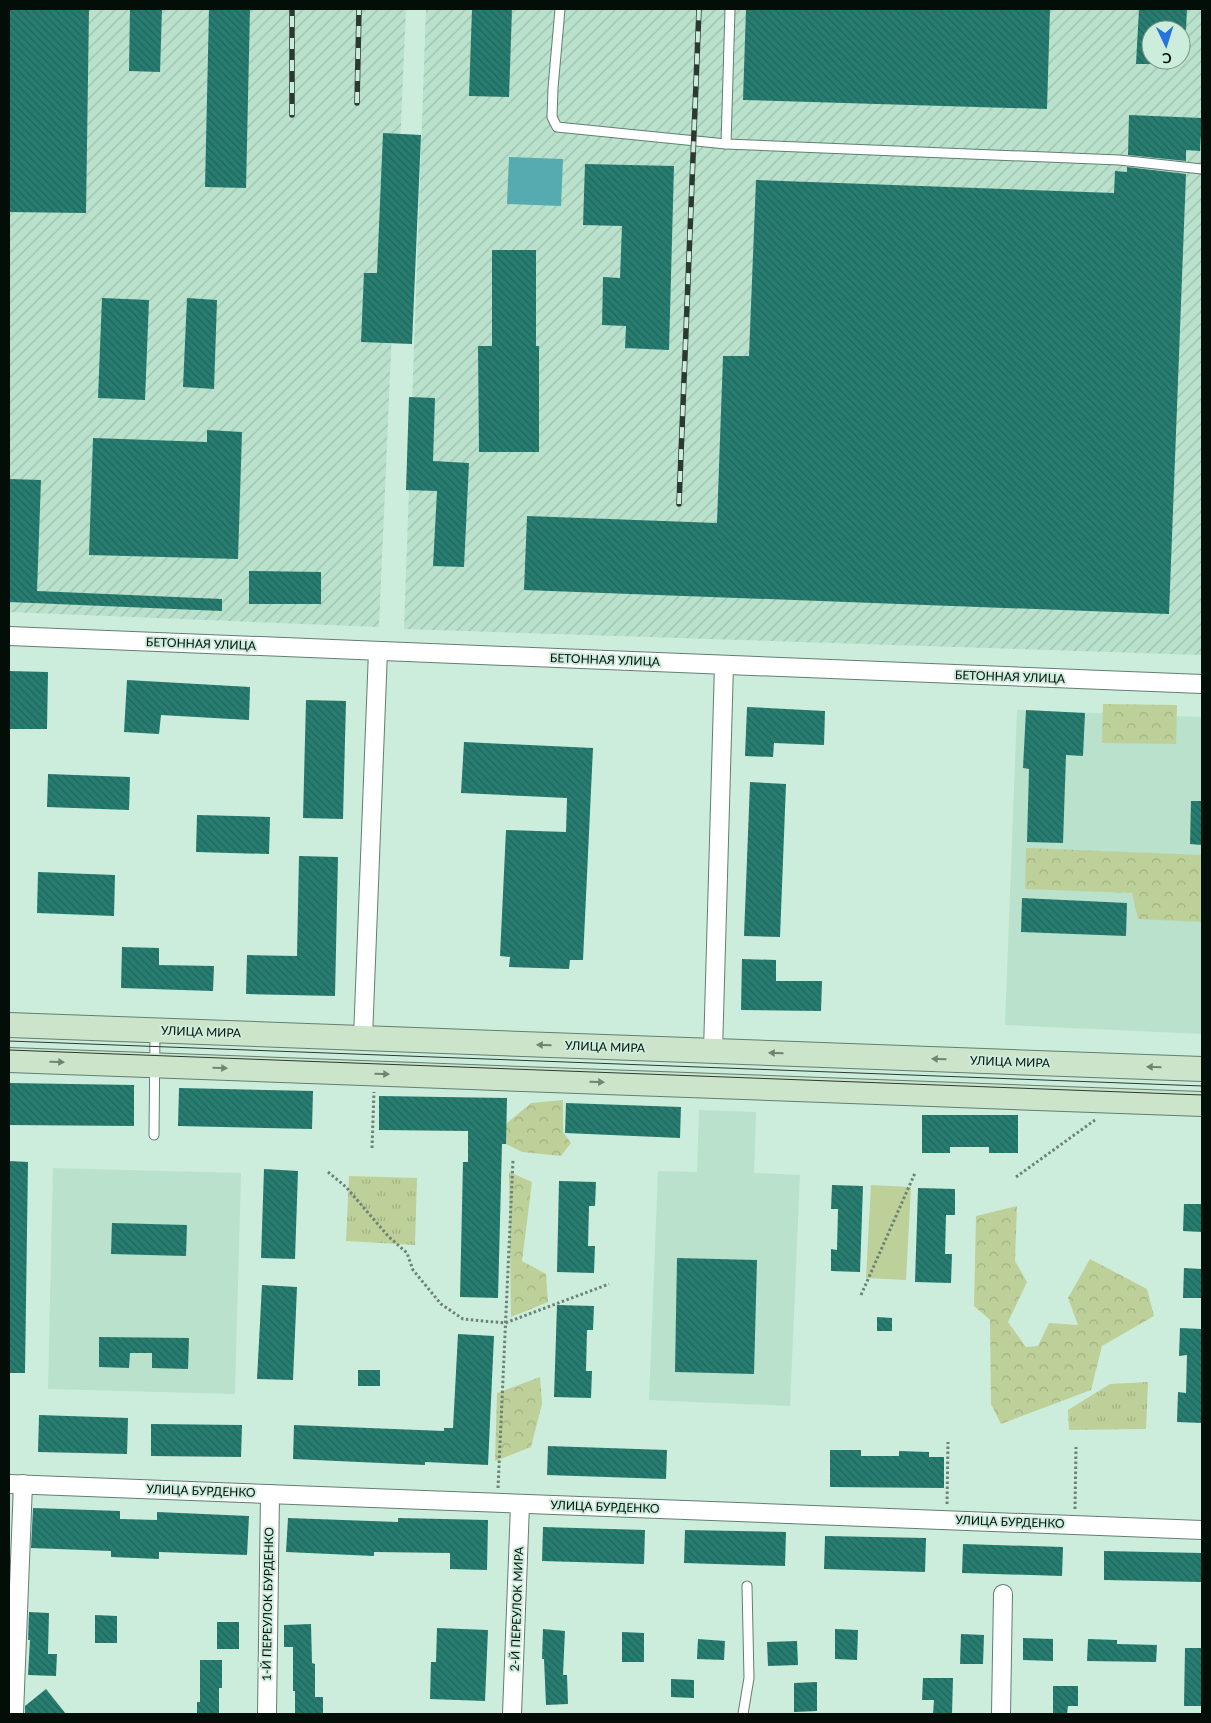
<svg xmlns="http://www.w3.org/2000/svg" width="1211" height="1723" viewBox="0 0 1211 1723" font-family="Lato,sans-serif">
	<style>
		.built { fill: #b9e1cc }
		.industrial { fill: url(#industrial-furrows); fill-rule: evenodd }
		.grass { fill: #bdd099 }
		.forest { fill: url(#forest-crowns) }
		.park { fill: url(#park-tufts) }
		.water { fill: #56abb0 }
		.building { fill: url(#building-back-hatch) }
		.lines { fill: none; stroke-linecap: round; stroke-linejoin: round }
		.lane-casing { stroke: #617f70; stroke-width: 11 }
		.street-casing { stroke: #617f70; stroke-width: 20 }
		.secondary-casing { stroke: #617f70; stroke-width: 26 }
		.path { stroke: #6d8277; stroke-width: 3; stroke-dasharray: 2.5 2.5; stroke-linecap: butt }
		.lane { stroke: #fff; stroke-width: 9 }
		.street { stroke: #fff; stroke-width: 18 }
		.secondary { stroke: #cbe4ca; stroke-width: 24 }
		.tram { stroke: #2b3932; stroke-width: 1 }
		.rail-casing { stroke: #2b3932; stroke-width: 5.5 }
		.rail { stroke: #cdeddc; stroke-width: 4; stroke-dasharray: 11; stroke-linecap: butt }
		.oneway { fill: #718473 }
		.labels { text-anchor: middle; stroke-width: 4; stroke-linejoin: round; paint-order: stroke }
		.street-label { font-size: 12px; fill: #040e09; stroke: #cdeddc }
	</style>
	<defs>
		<pattern id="industrial-furrows" width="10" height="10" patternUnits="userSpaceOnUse" patternTransform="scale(1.25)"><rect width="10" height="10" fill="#b9e1cc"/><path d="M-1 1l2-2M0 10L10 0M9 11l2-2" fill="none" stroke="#9dc0ae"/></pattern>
		<pattern id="forest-crowns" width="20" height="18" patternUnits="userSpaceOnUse" patternTransform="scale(1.25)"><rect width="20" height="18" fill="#bdd099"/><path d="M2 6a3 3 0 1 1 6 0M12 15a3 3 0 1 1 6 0" fill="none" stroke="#a1b182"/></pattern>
		<pattern id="park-tufts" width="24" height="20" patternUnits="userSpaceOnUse" patternTransform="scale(1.25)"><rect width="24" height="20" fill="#bdd099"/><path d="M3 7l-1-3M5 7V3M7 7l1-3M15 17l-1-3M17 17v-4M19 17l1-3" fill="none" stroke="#a1b182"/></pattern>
		<pattern id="building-back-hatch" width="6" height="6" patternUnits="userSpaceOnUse" patternTransform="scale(1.25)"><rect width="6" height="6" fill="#287d71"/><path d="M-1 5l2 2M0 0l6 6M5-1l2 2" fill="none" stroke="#20655b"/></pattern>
	</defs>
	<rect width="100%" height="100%" fill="#cdeddc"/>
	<g class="built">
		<path d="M1017,710l185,7v317l-197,-9z"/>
		<path d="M699,1110l57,2 -2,61 46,2 -10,231 -141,-6 9,-229 39,1z"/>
		<path d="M53,1168l188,5 -6,221 -187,-5z"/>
	</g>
	<g class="industrial">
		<path d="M9,9h397l-27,618 -370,-15z"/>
		<path d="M426,9h776v646l-798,-26zM1151,30h30v30h-30z"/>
	</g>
	<path class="grass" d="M871,1185l40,2 -5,93 -40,-2z"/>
	<g class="forest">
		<path d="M1103,704l74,1 -1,39 -74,-1z"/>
		<path d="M1026,848l176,7v67l-64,-3 -6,-26 -107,-4z"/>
		<path d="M563,1100v32l8,11 -10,13 -39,-4 -16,-8v-20l25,-21z"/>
		<path d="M509,1172l23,10 -10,79 24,13 2,28 -37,15z"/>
		<path d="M1017,1206l-2,55 12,21 -19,40 18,25 12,-1 11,-23 29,2 -10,-27 22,-39 57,30 7,27 -52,30 -11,44 -90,34 -10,-20 -1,-84 -16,-14 2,-90z"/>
		<path d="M540,1377l2,27 -11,43 -36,14 2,-68z"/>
	</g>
	<g class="park">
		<path d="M349,1176l68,2 -2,67 -69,-4z"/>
		<path d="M1148,1382l-2,47 -77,1 -1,-20 42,-26z"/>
	</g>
	<path class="water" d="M509,157l54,2 -2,47 -54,-2z"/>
	<g class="building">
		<path d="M9,9h80l-3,204 -77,-1z"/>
		<path d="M130,9h32l-2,63 -31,-1z"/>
		<path d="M209,9h41l-4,179 -41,-1z"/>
		<path d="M472,9h40l-3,88 -40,-1z"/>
		<path d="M746,9h304l-3,100 -304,-9z"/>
		<path d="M1139,9h48l-1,21h-35v34h-15z"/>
		<path d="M1129,115l73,3 -2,33 -14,-1v11l-58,-6z"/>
		<path d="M383,133l38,2 -9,209 -51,-2 3,-69h13z"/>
		<path d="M585,164l89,2 -5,184 -44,-2 1,-22 -24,-1 1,-48 17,1 2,-52 -39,-1z"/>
		<path d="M1127,167l59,7 -17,440 -645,-24 3,-74 190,7 6,-167h26l7,-176 358,13 1,-22 12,1z"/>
		<path d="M492,250h44v96h3v106h-60l-1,-106h14z"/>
		<path d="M102,298l47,2 -4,100 -47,-2z"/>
		<path d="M187,298l30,2 -3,89 -31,-2z"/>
		<path d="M409,397l26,1 -2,63 36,2 -5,104 -31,-1 4,-75 -31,-1z"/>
		<path d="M207,430l35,2 -4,127 -149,-4 4,-117 114,4z"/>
		<path d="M9,479l32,1 -4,111 185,8v12l-213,-9z"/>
		<path d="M249,571l72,1v32h-72z"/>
		<path d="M9,671l39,1 -1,57h-38z"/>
		<path d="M127,680l123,7 -1,33 -88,-5 -2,19 -35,-2z"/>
		<path d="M306,700l40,1 -3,118 -40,-1z"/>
		<path d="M747,707l78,4 -1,34 -50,-2 -1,14 -28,-1z"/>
		<path d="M1026,710l59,3 -2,43 -17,-1 -3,88 -36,-1 2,-73 -6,-1z"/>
		<path d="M464,742l129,6 -10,212h-13l-1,9 -60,-2 1,-10 -10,-1 6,-126 60,2 1,-34 -106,-5z"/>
		<path d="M48,774l82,3 -1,33 -82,-3z"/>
		<path d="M750,782l36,2 -6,153 -36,-1z"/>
		<path d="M1191,801h11v44l-12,-1z"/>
		<path d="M197,815l73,2 -1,37 -73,-2z"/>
		<path d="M299,856l39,1 -3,139 -89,-2 1,-39 50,1z"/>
		<path d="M38,872l77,3 -1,41 -77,-3z"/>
		<path d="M1022,898l105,5 -1,33 -105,-4z"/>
		<path d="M122,947l37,1v17l55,1 -1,25 -92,-3z"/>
		<path d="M742,959l34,1v21h46l-1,30 -80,-1z"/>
		<path d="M9,1083l125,2v41l-125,-1z"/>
		<path d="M179,1088l134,3 -1,38 -134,-3z"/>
		<path d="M379,1096l128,2 -1,46h-4l-4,154 -38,-1 3,-135h5v-31l-89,-1z"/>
		<path d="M566,1103l115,4 -1,31 -115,-5z"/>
		<path d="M922,1115h96v38h-29v-6h-39v6h-28z"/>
		<path d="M9,1161l19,1 -3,211h-16z"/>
		<path d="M264,1169l34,2 -3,88 -34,-1z"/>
		<path d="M559,1181l37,1 -1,24h-6l-1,40h7l-1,27 -37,-1z"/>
		<path d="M832,1185l31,1 -3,86 -29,-1v-22l6,1 1,-41h-7z"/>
		<path d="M918,1188l37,1v26h-9l-1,39h7l-1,29 -36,-1z"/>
		<path d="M1184,1204h18v28l-19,-1z"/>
		<path d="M112,1223l75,2 -1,31 -75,-2z"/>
		<path d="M677,1258l80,2 -3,114 -79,-2z"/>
		<path d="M1184,1268l18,1v29h-19z"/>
		<path d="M262,1285l35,2 -4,93 -36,-1z"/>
		<path d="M557,1305l37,1 -1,24h-6l-1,41h6l-1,27 -37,-1z"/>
		<path d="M877,1317l15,1v13h-15z"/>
		<path d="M1180,1328l22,1v94l-25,-1 1,-30 8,1 1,-38 -8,1z"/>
		<path d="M458,1334l36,2 -6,129 -63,-3v3l-132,-6 1,-34 150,6v-3h9z"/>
		<path d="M99,1337l90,1 -1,31 -36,-1v-15h-22l-1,15 -30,-1z"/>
		<rect x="358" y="1370" width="22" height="16"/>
		<path d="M39,1415l89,3 -1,36 -89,-2z"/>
		<path d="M151,1424l91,1 -1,32 -90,-1z"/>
		<path d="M548,1446l119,4 -1,29 -119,-4z"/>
		<path d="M830,1450h31v6h38v-5l30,1v5h15v31l-114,-1z"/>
		<path d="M33,1508l87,3v8l37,1v-8l92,4 -2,39 -88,-3v7l-48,-2v-6l-80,-3z"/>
		<path d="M288,1518l110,4v-4l90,2 -1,50 -37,-1v-16l-76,-1v4l-88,-4z"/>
		<path d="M543,1527l102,3 -1,34 -102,-3z"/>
		<path d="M685,1530l101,2 -1,34 -101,-3z"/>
		<path d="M825,1536l101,2 -1,34 -101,-3z"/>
		<path d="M963,1544l100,3 -1,29 -100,-3z"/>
		<path d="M1104,1551l98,2v29l-98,-2z"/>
		<path d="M29,1612l20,1 -1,41h9l-1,22 -28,-1 2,-35h-2z"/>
		<path d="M95,1615l22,1v27h-22z"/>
		<rect x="217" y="1622" width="22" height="27"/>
		<path d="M311,1624l1,39 3,1v33h8v17h-28v-23h-2v-44h-9v-22z"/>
		<path d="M437,1628l51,2 -3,71 -55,-2 1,-37h5z"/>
		<path d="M543,1629l22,2 -2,44h4l1,29 -22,1 -2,-46h-2z"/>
		<path d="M835,1629l23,1 -1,30 -22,-1z"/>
		<path d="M622,1632l22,1v29h-22z"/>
		<path d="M961,1634l23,1 -1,29h-23z"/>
		<path d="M1023,1638l30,1v22l-30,-1z"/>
		<path d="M698,1639l27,2 -1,19 -27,-1z"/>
		<path d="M1088,1639l29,1v4l40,1 -1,17 -69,-1z"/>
		<path d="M797,1641l1,24 -30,1 -1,-24z"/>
		<path d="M1185,1648h17v58h-18z"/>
		<path d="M200,1660h22v28h-3v26h-22v-12h3z"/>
		<path d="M923,1678h30l-1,36h-19l1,-14h-12z"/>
		<path d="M671,1679l23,1v18l-23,-1z"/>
		<path d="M817,1682v29l-23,1v-29z"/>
		<path d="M1053,1686h25v20h-10l-1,8h-14z"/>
		<path d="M46,1689l20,25h-41v-8z"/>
	</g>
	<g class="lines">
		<defs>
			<g id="lane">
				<path d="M560,9l-7,79 -1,29 5,10 169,17 393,16 83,9"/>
				<path d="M726,144l4,-135"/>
				<path d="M154,1135l1,-104"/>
				<path d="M743,1714l6,-36 -2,-92"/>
			</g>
			<g id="street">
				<path d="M9,636l1193,48"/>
				<path d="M363,1038l15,-387"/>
				<path d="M713,1051l11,-386"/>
				<path d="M9,1484l1193,46"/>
				<path d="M14,1714l9,-230"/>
				<path d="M267,1714l3,-220"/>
				<path d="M512,1714l8,-209"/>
				<path d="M1001,1714l2,-120"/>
			</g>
			<g id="secondary">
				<path d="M9,1025l1193,44"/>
				<path d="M9,1060l1193,44"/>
			</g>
		</defs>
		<use href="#lane" class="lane-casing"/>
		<use href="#street" class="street-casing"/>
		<use href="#secondary" class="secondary-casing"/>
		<g class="path">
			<path d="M372,1148l2,-56"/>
			<path d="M328,1172l18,15 42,49 19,17 6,17 28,34 22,15 42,4 104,-39"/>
			<path d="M1016,1177l79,-57"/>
			<path d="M861,1295l54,-122"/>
			<path d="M498,1488l15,-328"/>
			<path d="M947,1504l1,-62"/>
			<path d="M1075,1509l1,-62"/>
		</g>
		<use href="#lane" class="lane"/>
		<use href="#street" class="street"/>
		<use href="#secondary" class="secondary"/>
		<g class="tram">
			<path d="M9,1041l1193,45"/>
			<path d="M9,1050l1193,45"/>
		</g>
		<defs>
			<g id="rail">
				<path d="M357,103l2,-94"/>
				<path d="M292,115v-106"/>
				<path d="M679,504l20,-495"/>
			</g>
		</defs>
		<use href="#rail" class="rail-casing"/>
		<use href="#rail" class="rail"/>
	</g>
	<defs><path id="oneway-solid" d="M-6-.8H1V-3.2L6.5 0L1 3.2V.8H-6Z" transform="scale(1.25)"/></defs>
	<g class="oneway">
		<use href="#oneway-solid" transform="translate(544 1045) rotate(-178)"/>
		<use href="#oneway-solid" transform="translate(776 1053) rotate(-178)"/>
		<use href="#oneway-solid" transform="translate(939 1059) rotate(-178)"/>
		<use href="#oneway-solid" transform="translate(57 1062) rotate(2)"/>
		<use href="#oneway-solid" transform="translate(1154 1067) rotate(-178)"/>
		<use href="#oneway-solid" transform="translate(220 1068) rotate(2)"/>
		<use href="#oneway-solid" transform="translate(382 1074) rotate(2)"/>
		<use href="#oneway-solid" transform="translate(597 1082) rotate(2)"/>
	</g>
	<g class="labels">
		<g class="street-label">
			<text transform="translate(201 644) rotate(2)" y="4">БЕТОННАЯ УЛИЦА</text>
			<text transform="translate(605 660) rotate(2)" y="4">БЕТОННАЯ УЛИЦА</text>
			<text transform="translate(1010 677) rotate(2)" y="4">БЕТОННАЯ УЛИЦА</text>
			<text transform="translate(201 1032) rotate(2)" y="4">УЛИЦА МИРА</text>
			<text transform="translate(605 1047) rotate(2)" y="4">УЛИЦА МИРА</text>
			<text transform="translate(1010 1062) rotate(2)" y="4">УЛИЦА МИРА</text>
			<text transform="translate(201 1491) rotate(2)" y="4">УЛИЦА БУРДЕНКО</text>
			<text transform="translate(605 1507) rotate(2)" y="4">УЛИЦА БУРДЕНКО</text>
			<text transform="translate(1010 1522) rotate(2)" y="4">УЛИЦА БУРДЕНКО</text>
			<text transform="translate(268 1604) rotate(-89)" y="4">1-Й ПЕРЕУЛОК БУРДЕНКО</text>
			<text transform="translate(517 1609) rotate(-88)" y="4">2-Й ПЕРЕУЛОК МИРА</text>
		</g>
	</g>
	<rect width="1211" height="1723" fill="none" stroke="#040e09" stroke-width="20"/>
	<g transform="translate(1166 45) rotate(176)"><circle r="24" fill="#cdeddc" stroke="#7d9488"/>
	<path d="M0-4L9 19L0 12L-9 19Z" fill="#2973df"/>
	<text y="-8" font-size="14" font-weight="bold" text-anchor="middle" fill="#040e09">С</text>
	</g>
</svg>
